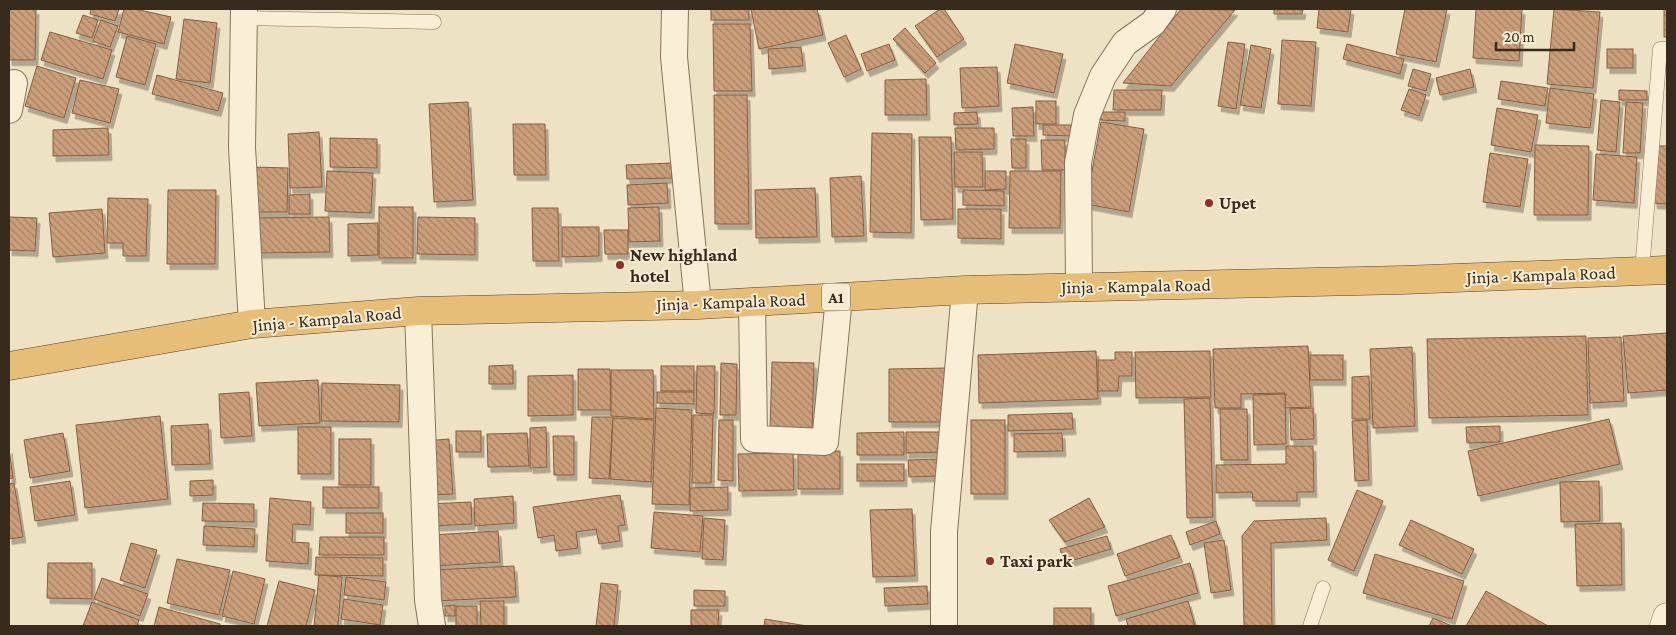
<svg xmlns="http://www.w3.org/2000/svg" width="1676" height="635" viewBox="0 0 1676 635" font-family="'Crimson Pro',serif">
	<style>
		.building { fill: url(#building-back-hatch); stroke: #865e40; filter: url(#shadow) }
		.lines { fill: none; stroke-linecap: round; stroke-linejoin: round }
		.service-casing { stroke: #87745a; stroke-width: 15 }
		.minor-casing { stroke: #87745a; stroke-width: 28 }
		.tertiary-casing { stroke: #87745a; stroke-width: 29 }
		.trunk-casing { stroke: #55422e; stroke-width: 29 }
		.service { stroke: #f8efd6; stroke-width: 14 }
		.minor { stroke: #f8efd6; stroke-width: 26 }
		.tertiary { stroke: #f8efd6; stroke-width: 28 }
		.trunk { stroke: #e6be78; stroke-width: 28 }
		.poi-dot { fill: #952d2b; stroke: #f5ecd3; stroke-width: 2 }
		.labels { text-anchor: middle; stroke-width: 4; stroke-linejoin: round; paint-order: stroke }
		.shield { fill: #f5ecd3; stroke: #706554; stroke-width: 1 }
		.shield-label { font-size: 16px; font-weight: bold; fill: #372b1e }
		.poi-label { font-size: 18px; font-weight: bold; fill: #372b1e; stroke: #f5ecd3; text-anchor: start }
		.street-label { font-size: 18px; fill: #372b1e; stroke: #f5ecd3 }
	</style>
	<defs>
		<pattern id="building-back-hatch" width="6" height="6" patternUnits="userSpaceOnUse" patternTransform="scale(1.25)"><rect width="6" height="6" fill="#cb9e7a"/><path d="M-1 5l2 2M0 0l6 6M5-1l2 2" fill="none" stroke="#a68163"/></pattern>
		<filter id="shadow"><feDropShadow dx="3" dy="5.5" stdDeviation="0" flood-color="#0004"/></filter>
	</defs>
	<rect width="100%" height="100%" fill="#ede2c3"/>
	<g class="building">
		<path d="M9,9h27l-1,51h-26z"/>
		<path d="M91,9h28l-4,12 -25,-7z"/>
		<path d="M124,9h11l36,8 -7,27 -46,-12z"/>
		<rect x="711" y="9" width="38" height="11"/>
		<path d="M751,9h66l6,26 -64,14z"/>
		<path d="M940,9h4l20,30 -27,18 -22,-31z"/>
		<path d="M1181,9l54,1 -64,76 -48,-3z"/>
		<path d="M1274,9h29l-1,5h-28z"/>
		<path d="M1319,9h32l-3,23 -31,-4z"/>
		<path d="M1405,9h42l-11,53 -40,-8z"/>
		<path d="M1476,9h46l-3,52 -46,-3z"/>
		<path d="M1554,9l46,3 -7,76 -46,-4z"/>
		<rect x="1664" y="9" width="3" height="28"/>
		<path d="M83,15l15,5 -6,18 -16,-5z"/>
		<path d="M184,19l33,4 -7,60 -34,-4z"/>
		<path d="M101,20l17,6 -8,21 -17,-6z"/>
		<path d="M713,24h37l2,67h-38z"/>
		<path d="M905,28l31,35 -11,10 -32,-34z"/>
		<path d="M50,32l62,18 -9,29 -62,-19z"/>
		<path d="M846,35l15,34 -17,8 -16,-34z"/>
		<path d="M127,36l29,8 -11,41 -29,-8z"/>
		<path d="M1282,40l34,2 -5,64 -33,-2z"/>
		<path d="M1228,42l17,2 -9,65 -18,-3z"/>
		<path d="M889,44l6,16 -28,11 -6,-17z"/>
		<path d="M1015,44l48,10 -9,39 -47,-10z"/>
		<path d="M1347,44l57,15 -4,15 -57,-15z"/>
		<path d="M1251,45l20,4 -10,59 -21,-3z"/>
		<path d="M801,47l2,19 -34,3 -1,-20z"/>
		<rect x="1607" y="49" width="26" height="19"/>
		<path d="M37,66l39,12 -12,40 -39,-12z"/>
		<path d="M997,67l2,39 -37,2 -2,-40z"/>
		<path d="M1413,69l18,5 -5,17 -18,-5z"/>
		<path d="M1470,69l4,18 -34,8 -4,-17z"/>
		<path d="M157,75l66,18 -5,18 -66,-17z"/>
		<path d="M926,79l1,36h-42v-35z"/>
		<path d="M80,80l39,9 -9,34 -38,-10z"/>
		<path d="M1501,81l47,7 -3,18 -47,-7z"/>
		<path d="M1550,88l44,6 -4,34 -44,-5z"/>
		<path d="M1409,89l17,6 -7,21 -18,-6z"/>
		<path d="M1114,90h48l-1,20h-48z"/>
		<path d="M1619,90l28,1v9h-28z"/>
		<path d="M714,95h33l2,129h-34z"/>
		<path d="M1601,100l19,2 -4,50 -19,-2z"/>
		<rect x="1036" y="101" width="20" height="23"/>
		<path d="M468,102l5,98 -39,2 -5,-98z"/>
		<path d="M1626,102l17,1 -3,50h-17z"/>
		<path d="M1033,107l1,29h-21l-1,-28z"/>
		<path d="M1497,108l41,7 -7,37 -40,-7z"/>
		<path d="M977,112l1,12 -24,1v-12z"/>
		<path d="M1100,112h25v9l-25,-1z"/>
		<path d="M1101,122l43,7 -15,83 -43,-8z"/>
		<path d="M513,124h32l1,51h-32z"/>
		<path d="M1043,125h28v11l-28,-1z"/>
		<path d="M108,128l1,27 -56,1v-26z"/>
		<path d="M955,128h39v21l-38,1z"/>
		<path d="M319,132l3,55 -32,1 -2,-54z"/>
		<path d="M872,133l40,1 -1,99 -41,-1z"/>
		<path d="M919,137h32l2,82 -32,1z"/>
		<path d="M330,138l47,1v29l-47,-1z"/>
		<path d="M1011,139h15v29h-14z"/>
		<path d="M1041,140h24v30h-23z"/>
		<path d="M1535,145l54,1 -1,69h-54z"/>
		<path d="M1655,146h12v58l-13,-1z"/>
		<path d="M954,152h28l1,35h-28z"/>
		<path d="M1490,153l38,6 -8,48 -37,-5z"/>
		<path d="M1596,154l41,3 -3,46 -41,-3z"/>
		<path d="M671,163l1,15 -45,1 -1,-14z"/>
		<path d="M252,167l36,1 -1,44h-35z"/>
		<path d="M327,171l46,2 -2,40 -46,-2z"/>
		<path d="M985,171h21v18l-21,1z"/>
		<path d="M1010,171h51l-1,57h-51z"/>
		<path d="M861,176l3,60 -32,1 -2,-59z"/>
		<path d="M667,183l1,20 -40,2 -1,-20z"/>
		<path d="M815,188l2,49 -61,1 -1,-48z"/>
		<path d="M168,190h48l-1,74h-48z"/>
		<path d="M963,190l41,1v15l-41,-1z"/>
		<path d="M310,194v20h-21v-19z"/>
		<path d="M108,198l40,1 -2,57h-23v-13h-16z"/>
		<rect x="379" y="207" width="34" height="51"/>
		<path d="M659,207l1,34 -31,1 -1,-34z"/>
		<path d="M532,208h26l1,53h-26z"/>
		<path d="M102,209l3,44 -52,4 -4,-44z"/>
		<path d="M958,209h43v30l-43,-1z"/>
		<path d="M9,217l28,1 -2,33 -26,-1z"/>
		<path d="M329,217l1,35 -75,1 -1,-35z"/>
		<path d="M418,217l57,1v37l-58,-1z"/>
		<path d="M378,223v32l-30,1v-32z"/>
		<path d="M562,227h37v29l-37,1z"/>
		<path d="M604,230h24v24h-23z"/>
		<path d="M1667,333v57l-39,3 -5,-57z"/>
		<path d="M1586,336l2,79 -159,3 -2,-79z"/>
		<path d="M1621,337l3,64 -34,2 -2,-65z"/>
		<path d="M1308,346l3,61 -26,1v-15l-44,1v14h-26l-2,-59z"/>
		<path d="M1412,347l3,79 -42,2 -3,-79z"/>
		<path d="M1096,351l2,48 -119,4 -1,-48z"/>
		<path d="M1210,351l1,46 -75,1 -1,-46z"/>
		<path d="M1115,352h17v24h-13l-1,15h-20v-31h17z"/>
		<rect x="1310" y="355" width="33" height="25"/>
		<path d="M772,362l42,1 -2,69 -42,-1z"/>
		<path d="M721,363l16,1 -1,51h-16z"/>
		<path d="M513,365v19h-24v-18z"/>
		<rect x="661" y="366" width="33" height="25"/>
		<path d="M697,366h18l-1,48 -18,-1z"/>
		<path d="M948,368v54h-59v-53z"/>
		<path d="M578,369h32l1,41h-33z"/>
		<path d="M611,370h42l1,49 -43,-3z"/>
		<path d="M573,375v40l-45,1v-40z"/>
		<path d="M1369,376l1,43h-18v-42z"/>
		<path d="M318,380l2,43 -61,3 -3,-43z"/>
		<path d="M322,383l78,2 -1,37 -78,-1z"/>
		<path d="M249,392l3,44 -31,2 -2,-44z"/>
		<path d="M657,392h37v12l-37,-1z"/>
		<path d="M1285,394l1,50 -32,1 -1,-50z"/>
		<path d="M1210,398l3,119 -26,1 -3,-119z"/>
		<path d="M656,408l36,2 -3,95 -37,-1z"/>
		<path d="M1313,408l1,31 -23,1 -1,-31z"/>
		<path d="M1220,409h27l1,51h-27z"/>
		<path d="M1072,413l1,16 -65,2v-16z"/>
		<path d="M693,415h20l-2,68h-19z"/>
		<path d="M160,416l8,83 -83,9 -9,-83z"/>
		<path d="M592,417h21l-4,62 -20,-1z"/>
		<path d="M613,418l41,2 -3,62 -41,-3z"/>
		<path d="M1609,419l11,45 -142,32 -10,-45z"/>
		<path d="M719,420h14v61l-15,-1z"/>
		<rect x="971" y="420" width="34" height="74"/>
		<path d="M1367,420l2,60 -14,1 -3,-60z"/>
		<path d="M208,424l2,40 -38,1 -1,-39z"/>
		<path d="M1500,426v16l-33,1 -1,-16z"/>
		<rect x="298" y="427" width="33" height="47"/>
		<path d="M546,427l1,40 -17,1v-40z"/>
		<rect x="456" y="431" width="25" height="21"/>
		<path d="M904,432v23h-47v-22z"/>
		<path d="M906,432h37l1,20 -38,1z"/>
		<path d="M63,433l7,38 -40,7 -6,-38z"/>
		<path d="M527,433l2,33 -41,1 -1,-33z"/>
		<path d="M1062,433l1,18 -49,1v-18z"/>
		<path d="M553,436h21v39h-20z"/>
		<rect x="339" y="439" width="32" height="46"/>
		<path d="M449,439l4,55 -24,1 -4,-54z"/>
		<path d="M1286,446h27l1,46h-17v9h-44l-1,-9 -36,1v-28l70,-1z"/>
		<path d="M9,448l4,30 -4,1z"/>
		<path d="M840,451v38h-42v-37z"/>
		<path d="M793,453l1,37 -55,1 -1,-37z"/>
		<path d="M939,459v17l-30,1 -1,-17z"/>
		<rect x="857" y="464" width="47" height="17"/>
		<path d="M213,480v15l-23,1v-15z"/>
		<path d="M70,481l5,34 -40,6 -5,-34z"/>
		<path d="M1599,481l1,40 -39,1 -1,-40z"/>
		<path d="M14,483l9,54 -14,2v-55z"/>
		<rect x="323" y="487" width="56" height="21"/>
		<path d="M728,487v23l-38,1v-23z"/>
		<path d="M1357,490l26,11 -29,70 -26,-11z"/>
		<path d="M620,495l5,30 -7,1 2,15 -21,3 -3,-15 -20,3 2,16 -22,3 -2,-16 -16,3 -5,-31z"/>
		<path d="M513,496l1,27 -39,3 -1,-27z"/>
		<path d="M270,498l41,4 -1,23 -17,-1 -1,18 17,1 -1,21 -42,-3z"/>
		<path d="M1089,498l16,29 -40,15 -16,-22z"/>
		<path d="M471,502l1,22 -43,2 -1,-22z"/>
		<path d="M203,503l51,1v18l-52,-1z"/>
		<path d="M912,509l3,67 -42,1 -3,-67z"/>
		<path d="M654,512l49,4 -3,36 -49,-4z"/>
		<rect x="346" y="513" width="37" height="20"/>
		<path d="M704,518l21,2 -2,40 -21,-1z"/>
		<path d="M1326,518l1,22 -56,3 1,83h-28l-2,-90 12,-15z"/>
		<path d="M1411,520l63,29 -12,25 -63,-29z"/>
		<path d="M1216,521l4,13 -30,11 -4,-13z"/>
		<path d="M1621,523l1,62 -45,1 -2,-62z"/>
		<path d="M204,526l51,3 -1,18 -51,-2z"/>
		<path d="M498,531l2,31 -68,4 -1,-31z"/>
		<path d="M1171,535l9,22 -55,19 -8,-22z"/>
		<path d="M1107,536l4,13 -47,14 -4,-14z"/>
		<path d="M320,537h64v18h-65z"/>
		<path d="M1224,540l7,50 -20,3 -7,-50z"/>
		<path d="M131,543l26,7 -12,38 -25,-8z"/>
		<path d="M1375,554l89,27 -12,38 -89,-26z"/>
		<path d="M316,557l67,1v18l-68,-1z"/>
		<path d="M177,559l53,11 -11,45 -52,-12z"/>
		<path d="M48,563h44v36l-45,-1z"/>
		<path d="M1190,563l8,30 -82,23 -8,-30z"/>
		<path d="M514,566l2,31 -82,4 -2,-31z"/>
		<path d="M233,571l32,8 -11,45 -32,-8z"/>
		<path d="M319,575l23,2 -4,49h-24z"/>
		<path d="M346,577l40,5 -2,18 -40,-5z"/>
		<path d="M102,578l46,16 -8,22 -46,-17z"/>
		<path d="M279,581l36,9 -9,36h-39z"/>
		<path d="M601,583l17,2 -4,41h-18z"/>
		<path d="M927,586l1,18 -43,2 -1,-18z"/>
		<path d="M694,590l31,1v15h-31z"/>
		<path d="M1486,591l62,35h-82z"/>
		<path d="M344,599l39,6 -3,20 -39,-6z"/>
		<path d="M480,601h24v25h-23z"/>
		<path d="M1188,601l7,25h-67l-2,-7z"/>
		<path d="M92,602l47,18 -2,6h-54z"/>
		<path d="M455,605v11h-10v-10z"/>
		<rect x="456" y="606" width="21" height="20"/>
		<path d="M159,607l61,17v2h-66z"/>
		<rect x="1054" y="608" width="37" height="18"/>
		<path d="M691,610h28l-1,16h-27z"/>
		<path d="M1433,618l19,8h-23z"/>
		<path d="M765,619l42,7h-43z"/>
	</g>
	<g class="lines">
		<defs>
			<g id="service">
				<path d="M244,18l190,4"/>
				<path d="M1642,271l18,-222h7"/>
				<path d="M1310,626l13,-38"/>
			</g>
			<g id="minor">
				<path d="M244,9l-2,138 10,177"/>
				<path d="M675,9l-1,48 24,248"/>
				<path d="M9,110l5,-27"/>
				<path d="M1079,287l-1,-124 9,-48 16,-39 22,-33 28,-20 10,-14"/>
				<path d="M752,302l2,137 71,3 14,-145"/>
				<path d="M418,311l10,289 4,26"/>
				<path d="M944,626v-94l21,-242"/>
			</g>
			<path id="tertiary" d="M1664,626l3,-9"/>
			<path id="trunk" d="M9,366l243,-42 166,-13 280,-6 267,-15 438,-10 264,-10"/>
		</defs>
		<use href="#service" class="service-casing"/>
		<use href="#minor" class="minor-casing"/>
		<use href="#tertiary" class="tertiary-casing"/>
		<use href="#trunk" class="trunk-casing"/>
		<use href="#service" class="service"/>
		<use href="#minor" class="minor"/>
		<use href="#tertiary" class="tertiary"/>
		<use href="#trunk" class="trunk"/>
	</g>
	<g class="poi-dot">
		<circle cx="1209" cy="203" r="5"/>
		<circle cx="620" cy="265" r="5"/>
		<circle cx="990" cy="561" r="5"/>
	</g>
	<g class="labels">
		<rect class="shield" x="822" y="283.5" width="28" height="27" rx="4"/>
		<g class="shield-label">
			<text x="836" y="303">A1</text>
		</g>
		<g class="poi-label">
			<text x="1219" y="209">Upet</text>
			<text x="630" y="261">New highland<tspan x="630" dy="21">hotel</tspan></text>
			<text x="1000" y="567">Taxi park</text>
		</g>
		<g class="street-label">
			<text transform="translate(1541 275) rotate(-2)" y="6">Jinja - Kampala Road</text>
			<text transform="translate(1136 286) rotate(-1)" y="6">Jinja - Kampala Road</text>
			<text transform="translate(731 302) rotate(-2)" y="6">Jinja - Kampala Road</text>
			<text transform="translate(327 319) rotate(-5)" y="6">Jinja - Kampala Road</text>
		</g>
	</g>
	<rect width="1676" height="635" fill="none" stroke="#372b1e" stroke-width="20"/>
	<path d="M1496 42v8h78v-8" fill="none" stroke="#372b1e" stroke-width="2.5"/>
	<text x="1504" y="42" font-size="15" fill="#372b1e" stroke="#f5ecd3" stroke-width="4" paint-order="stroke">20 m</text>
</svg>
